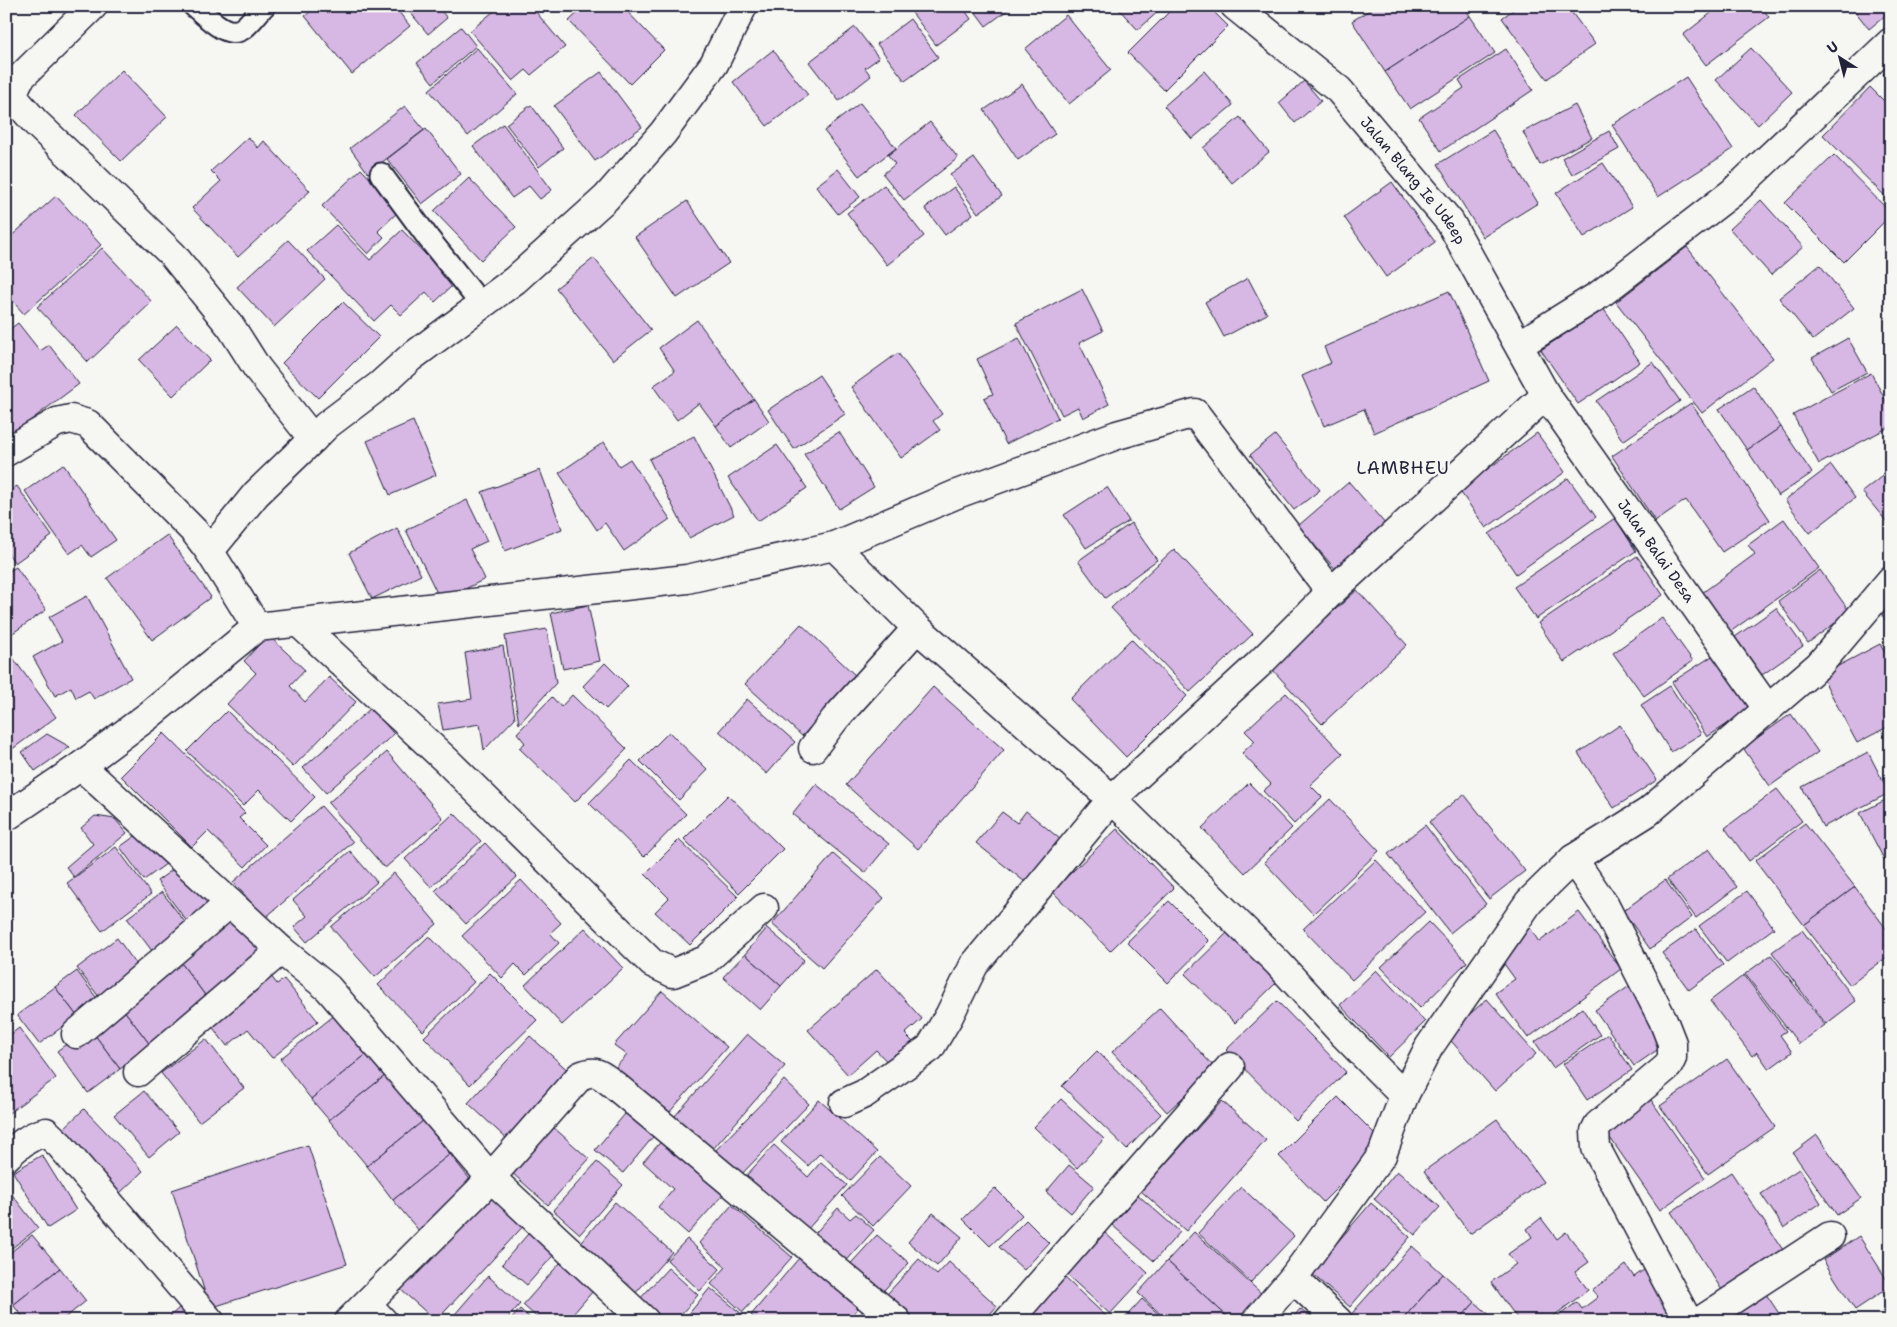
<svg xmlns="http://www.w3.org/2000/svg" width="1897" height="1327" viewBox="0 0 1897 1327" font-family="'Shantell Sans',sans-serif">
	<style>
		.building { fill: #d7b8e5; stroke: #22223b }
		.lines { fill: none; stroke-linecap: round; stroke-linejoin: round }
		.lane-casing { stroke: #22223b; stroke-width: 25 }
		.street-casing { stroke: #22223b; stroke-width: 31 }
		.lane { stroke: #f6f6f2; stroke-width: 21 }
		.street { stroke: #f6f6f2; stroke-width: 28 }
		.labels { text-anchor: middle; stroke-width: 5; stroke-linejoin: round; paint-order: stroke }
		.street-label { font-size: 15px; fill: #22223b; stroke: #f6f6f2 }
		.quarter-label { font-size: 18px; letter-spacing: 1px; fill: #22223b; stroke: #f6f6f2 }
	</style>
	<rect width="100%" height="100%" fill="#f6f6f2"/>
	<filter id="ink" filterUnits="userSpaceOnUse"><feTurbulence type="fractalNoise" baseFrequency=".02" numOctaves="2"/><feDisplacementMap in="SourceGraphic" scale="10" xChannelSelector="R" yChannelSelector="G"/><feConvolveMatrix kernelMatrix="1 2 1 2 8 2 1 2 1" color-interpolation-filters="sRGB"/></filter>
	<g filter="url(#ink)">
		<g class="building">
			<path d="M317,6h77l16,20 -58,48 -47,-58z"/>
			<path d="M405,6h32l10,12 -19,16z"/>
			<path d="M500,6h31l34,41 -34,28 -5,-5 -13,11 -43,-50z"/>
			<path d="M585,6h37l42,44 -34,34 -61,-63z"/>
			<path d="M907,6h55l9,13 -35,26z"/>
			<path d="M971,6h42l-27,20z"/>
			<path d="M1116,6h48l-26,24z"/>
			<path d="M1175,6h33l20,20 -64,64 -36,-37z"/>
			<path d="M1376,6h88l6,10 -85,56 -33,-51z"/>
			<path d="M1518,6h49l28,38 -48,35 -45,-61z"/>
			<path d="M1720,6h41l8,11 -63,48 -23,-30z"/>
			<path d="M1851,6h40v5l-22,18z"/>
			<path d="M1066,15l45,55 -42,34 -44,-55z"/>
			<path d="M1470,16l25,37 -85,56 -25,-37z"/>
			<path d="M910,19l28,38 -33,24 -28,-37z"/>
			<path d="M461,27l15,19 -43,37 -16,-20z"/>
			<path d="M855,27l24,31 -14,10 6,8 -32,25 -30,-39z"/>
			<path d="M477,48l40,46 -49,42 -39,-46z"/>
			<path d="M1751,48l41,44 -34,33 -42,-45z"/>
			<path d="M1506,49l27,41 -92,61 -22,-33 45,-30 -5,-8z"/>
			<path d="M773,50l35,45 -41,31 -34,-44z"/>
			<path d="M1891,66v16l-8,-8z"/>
			<path d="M122,70l45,47 -46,44 -45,-46z"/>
			<path d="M1204,71l29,34 -41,34 -28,-33z"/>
			<path d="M601,72l41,55 -47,34 -41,-55z"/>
			<path d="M1686,77l47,72 -75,48 -46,-72z"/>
			<path d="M1304,81l17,20 -26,22 -16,-20z"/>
			<path d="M1022,84l33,50 -37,26 -34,-50z"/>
			<path d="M1870,87l21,21v94l-68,-67z"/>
			<path d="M860,103l36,45 -37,28 -35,-45z"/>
			<path d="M531,105l32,43 -24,19 -33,-43z"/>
			<path d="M1575,105l17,33 -52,27 -17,-33z"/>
			<path d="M405,106l19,24 -56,43 -18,-25z"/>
			<path d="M1240,117l29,35 -37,31 -29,-35z"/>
			<path d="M930,122l28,36 -54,42 -21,-26 12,-10 -7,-9z"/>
			<path d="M503,124l49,66 -12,9 -11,-13 -17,12 -39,-52z"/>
			<path d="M426,129l35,45 -39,30 -35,-45z"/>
			<path d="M1493,130l45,73 -55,34 -45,-73z"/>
			<path d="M1609,131l10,18 -47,26 -10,-17z"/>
			<path d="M248,137l10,11 6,-7 46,50 -72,66 -46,-49 29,-27 -10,-10z"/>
			<path d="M1834,155l57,58v2l-47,47 -59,-59z"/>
			<path d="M974,158l28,38 -24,17 -28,-38z"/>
			<path d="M1603,163l29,44 -48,30 -28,-44z"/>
			<path d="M361,169l39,41 -22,21 6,6 -16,17 -46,-48z"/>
			<path d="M838,169l22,28 -22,17 -22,-28z"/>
			<path d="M469,178l47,49 -35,33 -47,-49z"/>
			<path d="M1392,182l43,60 -49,35 -42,-60z"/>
			<path d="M884,185l40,51 -37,29 -40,-52z"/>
			<path d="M954,187l19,27 -28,21 -20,-27z"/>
			<path d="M56,196l45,49 -77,69 -18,-20v-22l2,-1 -2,-2v-28z"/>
			<path d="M1761,200l42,47 -32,28 -41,-46z"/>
			<path d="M687,201l42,62 -52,35 -42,-61z"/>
			<path d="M336,225l34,35 32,-30 52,54 -19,18 -9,-10 -25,23 -10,-10 -17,16 -67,-70z"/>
			<path d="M288,240l37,39 -51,48 -37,-40z"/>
			<path d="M1687,247l86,111 -71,55 -86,-111z"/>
			<path d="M102,248l50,54 -64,60 -51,-55z"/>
			<path d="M594,258l57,72 -38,30 -57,-72z"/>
			<path d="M1820,265l34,43 -41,32 -34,-42z"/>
			<path d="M1248,278l19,36 -43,23 -19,-35z"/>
			<path d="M1082,289l21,42 -24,12 30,61 -26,14 -5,-11 -16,8 -46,-92z"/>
			<path d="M1449,291l40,90 -115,52 -10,-24 -40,17 -22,-50 29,-13 -7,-16z"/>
			<path d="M343,302l36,35 -61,61 -36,-35z"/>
			<path d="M1603,308l37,54 -62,42 -37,-54z"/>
			<path d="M697,320l57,79 -38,27 -17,-23 -22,17 -24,-34 22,-15 -16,-23z"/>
			<path d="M18,323l22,28 9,-6 30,39 -72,54 -1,-106z"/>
			<path d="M177,325l33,35 -37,36 -34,-36z"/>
			<path d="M1019,338l39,80 -52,26 -22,-46 9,-4 -16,-35z"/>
			<path d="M1848,338l19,34 -36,19 -19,-33z"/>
			<path d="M898,353l44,61 -9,7 7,9 -39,28 -50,-71z"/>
			<path d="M1653,362l27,39 -57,40 -27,-40z"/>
			<path d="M1871,373l20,37v16l-72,38 -26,-49z"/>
			<path d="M819,375l26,39 -51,35 -26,-39z"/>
			<path d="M1753,386l28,41 -34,23 -28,-41z"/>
			<path d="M754,399l15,22 -38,27 -15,-22z"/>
			<path d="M1691,403l79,117 -48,32 -36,-52 -31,21 -43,-65z"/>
			<path d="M413,421l23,54 -46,20 -23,-54z"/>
			<path d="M1781,427l31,46 -34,23 -31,-46z"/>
			<path d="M839,432l35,55 -35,22 -35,-55z"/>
			<path d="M1537,433l28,39 -79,56 -27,-38z"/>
			<path d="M1275,435l45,55 -26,20 -44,-55z"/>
			<path d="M694,436l40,79 -45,23 -40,-79z"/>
			<path d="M604,442l15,24 11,-7 40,60 -46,32 -19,-28 -8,7 -38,-57z"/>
			<path d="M777,445l30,43 -49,33 -30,-43z"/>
			<path d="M63,464l53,76 -25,17 -9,-12 -13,9 -44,-63z"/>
			<path d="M1831,465l24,33 -45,35 -25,-33z"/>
			<path d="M1891,469v58l-29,-35z"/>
			<path d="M540,470l22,59 -57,22 -23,-59z"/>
			<path d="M1568,478l28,39 -80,57 -27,-40z"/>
			<path d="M1349,482l38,44 -51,44 -38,-44z"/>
			<path d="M17,486l35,50 -37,27 -9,-12v-58z"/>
			<path d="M1107,487l22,34 -43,27 -22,-33z"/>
			<path d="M467,500l20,41 -17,8 15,30 -44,22 -35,-71z"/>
			<path d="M1615,518l21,33 -100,68 -22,-32z"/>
			<path d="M1784,519l35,49 -89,64 -28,-39 53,-39 -7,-9z"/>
			<path d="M1131,523l26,37 -52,38 -27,-37z"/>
			<path d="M397,528l24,47 -49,24 -23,-46z"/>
			<path d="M167,535l44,62 -59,43 -45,-62z"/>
			<path d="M1174,549l79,85 -63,58 -79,-84z"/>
			<path d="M1637,556l26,39 -99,67 -26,-39z"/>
			<path d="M16,567l30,43 -36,25 -4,-6v-56z"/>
			<path d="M1820,570l30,42 -42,31 -30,-42z"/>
			<path d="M1357,590l50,55 -85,79 -51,-56z"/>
			<path d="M87,596l44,82 -37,21 -5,-8 -13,7 -5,-11 -16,9 -22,-39 29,-16 -13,-24z"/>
			<path d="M1891,596v35l-15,-28z"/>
			<path d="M588,605l12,56 -37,8 -12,-56z"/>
			<path d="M1776,608l27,38 -41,29 -27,-38z"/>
			<path d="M1662,618l31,43 -49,35 -31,-43z"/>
			<path d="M801,624l56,53 -55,59 -57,-52z"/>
			<path d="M547,629l9,54 -37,41 -14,-88z"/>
			<path d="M268,635l37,35 -15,16 15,16 24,-25 27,25 -63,65 -66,-63 29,-31 -12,-12z"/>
			<path d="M1131,639l56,57 -61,61 -56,-58z"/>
			<path d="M1880,644l11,20v61l-34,18 -36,-68z"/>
			<path d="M503,646l12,72 -31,32 -4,-26 -37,6 -5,-26 34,-5 -7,-46z"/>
			<path d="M1720,651l36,55 -49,31 -35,-55z"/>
			<path d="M13,658l43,59 -45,33 -5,-6v-81z"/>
			<path d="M605,663l23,23 -22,23 -23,-23z"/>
			<path d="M1670,686l31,48 -30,18 -30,-47z"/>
			<path d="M933,687l71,63 -86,99 -72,-64z"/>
			<path d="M1286,693l57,61 -33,31 12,12 -28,27 -31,-33 8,-7 -29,-31 13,-12 -10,-10z"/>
			<path d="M572,695l55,54 -52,53 -56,-54 6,-5 -8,-10 35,-36 9,10z"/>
			<path d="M747,699l48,43 -28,32 -48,-43z"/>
			<path d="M371,708l23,26 -68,59 -23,-25z"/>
			<path d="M227,711l88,86 -24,24 -32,-31 -16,16 -56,-55z"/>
			<path d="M1791,714l27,38 -48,34 -27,-38z"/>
			<path d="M1620,725l37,55 -43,28 -36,-55z"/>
			<path d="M669,732l39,38 -29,30 -39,-39z"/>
			<path d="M164,733l81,80 -6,5 27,27 -21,22 -37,-36 -16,16 -71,-71z"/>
			<path d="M47,734l23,13 -35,24 -13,-19z"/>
			<path d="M387,752l56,66 -58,50 -57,-65z"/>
			<path d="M1868,752l21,41 -66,34 -21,-40z"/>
			<path d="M631,760l55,54 -42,43 -55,-54z"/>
			<path d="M1249,783l43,45 -47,45 -43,-45z"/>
			<path d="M816,784l73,60 -24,29 -73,-59z"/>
			<path d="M1777,789l25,32 -53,40 -24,-33z"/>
			<path d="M1464,794l61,77 -36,28 -60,-77z"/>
			<path d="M728,795l55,54 -44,44 -55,-54z"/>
			<path d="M1891,797v64l-5,2 -26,-50z"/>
			<path d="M1330,799l49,52 -66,63 -49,-52z"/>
			<path d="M321,806l32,36 -88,76 -32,-36z"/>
			<path d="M1026,811l34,28 -35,43 -49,-39 26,-31 15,11z"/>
			<path d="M454,813l27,28 -50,46 -26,-28z"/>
			<path d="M95,816l20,3 12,14 -53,44 -8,-10 27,-23 -12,-16z"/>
			<path d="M1805,823l50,64 -51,38 -49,-64z"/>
			<path d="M1425,825l61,79 -36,29 -62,-79z"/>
			<path d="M146,828l24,33 -26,19 -24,-33z"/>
			<path d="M1117,829l57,59 -64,63 -58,-60z"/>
			<path d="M679,840l59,57 -48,48 -35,-33 14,-14 -24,-24z"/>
			<path d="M485,843l32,34 -51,47 -31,-33z"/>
			<path d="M116,847l35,47 -49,37 -35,-48z"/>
			<path d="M1709,849l28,38 -41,31 -29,-39z"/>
			<path d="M350,851l27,31 -70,60 -13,-15 13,-11 -14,-16z"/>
			<path d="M833,854l51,44 -62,70 -50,-44z"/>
			<path d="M1376,860l49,52 -73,68 -49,-51z"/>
			<path d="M183,862l31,42 -26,19 -31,-42z"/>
			<path d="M394,873l43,51 -62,53 -44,-50z"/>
			<path d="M521,880l40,43 -11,10 9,10 -33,32 -11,-11 -13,14 -40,-42z"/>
			<path d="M1665,880l27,37 -42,32 -27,-38z"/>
			<path d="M1855,887l36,48v19l-41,31 -46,-60z"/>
			<path d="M1747,891l27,37 -47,35 -28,-37z"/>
			<path d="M162,892l29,38 -35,26 -29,-38z"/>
			<path d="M1169,901l40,40 -41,42 -41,-41z"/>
			<path d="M1579,912l42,57 -93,69 -33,-45 20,-14 -19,-26 34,-25 9,14z"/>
			<path d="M236,918l31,42 -57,42 -31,-42z"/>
			<path d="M1429,922l38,40 -47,46 -39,-41z"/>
			<path d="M585,928l38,40 -61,57 -37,-40z"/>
			<path d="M767,928l37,32 -23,26 -36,-32z"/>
			<path d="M1696,929l27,36 -34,25 -27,-37z"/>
			<path d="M1802,930l54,71 -30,23 -54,-72z"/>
			<path d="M1228,932l49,50 -42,41 -50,-49z"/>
			<path d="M429,936l45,46 -51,49 -45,-46z"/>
			<path d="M117,938l22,30 -40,29 -22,-29z"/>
			<path d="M745,954l36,32 -21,24 -37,-33z"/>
			<path d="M1771,955l54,70 -26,19 -54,-70z"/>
			<path d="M179,960l31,42 -59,44 -31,-41z"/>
			<path d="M264,967l13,17 7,-5 34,42 -46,37 -24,-29 -21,17 -23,-30z"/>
			<path d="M877,969l45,50 -17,15 13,13 -24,22 -18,-19 -28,25 -40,-45z"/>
			<path d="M1376,970l49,52 -36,35 -49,-52z"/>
			<path d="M77,971l21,29 -21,16 -22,-29z"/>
			<path d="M490,973l47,47 -67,65 -46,-48z"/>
			<path d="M1744,975l42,56 -6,4 12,17 -23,17 -12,-17 -5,4 -42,-55z"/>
			<path d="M1631,985l39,56 -36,25 -39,-56z"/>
			<path d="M55,987l22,29 -38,28 -22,-29z"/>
			<path d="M662,991l65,56 -60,68 -53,-46 13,-14 -13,-10z"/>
			<path d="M1487,999l49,55 -41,37 -49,-56z"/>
			<path d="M1277,1001l69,71 -50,49 -70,-71z"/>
			<path d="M120,1005l31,41 -31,23 -31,-42z"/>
			<path d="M1160,1008l55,60 -48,44 -55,-60z"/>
			<path d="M1582,1008l18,27 -47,33 -18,-26z"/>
			<path d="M336,1014l32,39 -57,46 -31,-40z"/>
			<path d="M89,1027l31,42 -32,24 -31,-42z"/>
			<path d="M19,1028l37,50 -50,37v-77z"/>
			<path d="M747,1034l38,32 -73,84 -38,-33z"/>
			<path d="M1608,1034l24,36 -45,30 -24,-36z"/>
			<path d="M530,1036l43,39 -63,67 -42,-39z"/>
			<path d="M206,1039l38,49 -45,34 -38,-49z"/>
			<path d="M1097,1051l64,63 -34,35 -65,-63z"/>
			<path d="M368,1053l18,22 -57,45 -18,-21z"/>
			<path d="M1727,1059l48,68 -67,47 -48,-68z"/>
			<path d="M386,1075l37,46 -56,45 -38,-46z"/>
			<path d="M784,1080l25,24 -71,74 -25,-25z"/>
			<path d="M144,1091l35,41 -30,25 -35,-42z"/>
			<path d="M1338,1097l45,45 -60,60 -44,-46z"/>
			<path d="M1061,1099l43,40 -27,29 -43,-41z"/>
			<path d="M819,1100l58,52 -27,29 -30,-28 -12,13 -27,-24z"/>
			<path d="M1651,1100l54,78 -45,32 -54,-78z"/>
			<path d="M1222,1101l44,39 -80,91 -45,-40z"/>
			<path d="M630,1108l28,23 -35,42 -28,-23z"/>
			<path d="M84,1109l59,62 -24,23 -59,-62z"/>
			<path d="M1497,1119l46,63 -73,52 -46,-63z"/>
			<path d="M423,1121l27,33 -57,46 -26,-34z"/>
			<path d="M552,1126l37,33 -41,46 -37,-33z"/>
			<path d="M1817,1135l44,63 -24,17 -44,-62z"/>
			<path d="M666,1136l62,53 -40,45 -30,-27 15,-18 -30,-27z"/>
			<path d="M308,1145l39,119 -137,44 -38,-118z"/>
			<path d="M774,1145l34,32 13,-15 26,23 -42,47 -60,-55z"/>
			<path d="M450,1154l26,33 -56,45 -27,-32z"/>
			<path d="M42,1155l34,55 -28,18 -35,-56z"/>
			<path d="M880,1157l31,29 -38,40 -31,-30z"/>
			<path d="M597,1162l26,23 -43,49 -27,-24z"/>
			<path d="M1069,1165l25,21 -23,27 -25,-21z"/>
			<path d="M1799,1169l22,34 -37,25 -23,-34z"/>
			<path d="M1397,1171l43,36 -25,28 -41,-36z"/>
			<path d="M1731,1172l52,78 -61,40 -51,-78z"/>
			<path d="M1241,1187l53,49 -43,46 -53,-49z"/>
			<path d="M7,1188l31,40 -30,23 -2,-2z"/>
			<path d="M995,1188l27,27 -32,31 -27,-27z"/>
			<path d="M491,1190l36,32 -91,99 -36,-32z"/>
			<path d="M1138,1195l42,37 -26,29 -42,-36z"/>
			<path d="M615,1202l57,50 -39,44 -56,-49z"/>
			<path d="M1371,1203l39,34 -60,70 -39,-34z"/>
			<path d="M732,1205l60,52 -49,55 -32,-28 15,-17 -27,-24z"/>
			<path d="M838,1208l12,11 6,-5 18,16 -33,37 -31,-28z"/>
			<path d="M933,1213l29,24 -25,29 -29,-24z"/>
			<path d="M1541,1218l16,21 9,-7 23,30 -14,10 13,18 -41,31h-28l-28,-39 25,-18 -8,-10 24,-17 -5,-8z"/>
			<path d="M1026,1220l23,23 -25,27 -25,-23z"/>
			<path d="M534,1227l25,22 -32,36 -25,-21z"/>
			<path d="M1103,1231l45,42 -38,41 -46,-42z"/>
			<path d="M1194,1232l68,62 -25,27h-5l-65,-60z"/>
			<path d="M32,1235l28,33 -47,37 -7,-9v-40z"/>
			<path d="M877,1235l32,28 -36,39 -31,-29z"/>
			<path d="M1859,1236l32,50 -36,24 -32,-50z"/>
			<path d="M687,1239l33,30 -20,22 -33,-31z"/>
			<path d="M1412,1246l31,28 -42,47h-54l-1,-1z"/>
			<path d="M799,1258l59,50 -11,13h-90l-6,-6z"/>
			<path d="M919,1259l18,16 12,-13 48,44 -13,15h-88l-18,-17z"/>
			<path d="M1167,1261l65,60h-64l-30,-28z"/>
			<path d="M560,1263l33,28 -26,30h-26l-18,-16z"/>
			<path d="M1626,1265l8,12 11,-8 27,52h-120l25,-19 5,7 16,-12 -6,-7z"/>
			<path d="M60,1268l26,33 -25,20h-35l-13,-16z"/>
			<path d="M668,1268l30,27 -23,26h-13l-23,-21z"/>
			<path d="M1443,1274l32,28 -17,19h-57z"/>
			<path d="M488,1276l32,28 -15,17h-56z"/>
			<path d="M1063,1276l44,41 -3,4h-67l-9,-9z"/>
			<path d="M710,1288l33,27 -6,6h-54z"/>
			<path d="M1762,1288l22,33h-60z"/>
			<path d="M1142,1299l24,22h-44z"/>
			<path d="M1475,1302l21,19h-38z"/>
			<path d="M6,1307l12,14h-12z"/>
			<path d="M180,1307l13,14h-28z"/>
			<path d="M520,1309l13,12h-23z"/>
			<path d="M1300,1309l14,12h-24z"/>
			<path d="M862,1312l10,9h-17z"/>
		</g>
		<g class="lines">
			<defs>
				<g id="lane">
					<path d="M194,6c12,9 32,33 48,23 8,-5 15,-16 22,-23"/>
					<path d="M381,174l48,65 52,65"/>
				</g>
				<g id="street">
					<path d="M93,6l-73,72 -4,8 -3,11 23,26 57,54 80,78 58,72 26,41 56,71 -57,55 -39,48 -9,7"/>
					<path id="s1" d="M1235,6l104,84 111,132 96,173 221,313"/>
					<path d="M1519,345l80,-50 134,-103 158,-150"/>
					<path d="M313,439l14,-14 53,-40 30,-27 105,-78 91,-82 57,-65 51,-69 29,-58"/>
					<path d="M6,452l51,-30 14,-3 17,5 107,108 13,17 49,78"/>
					<path d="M834,546l83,82 195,171 166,164 66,72 60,61"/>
					<path d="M299,623l148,138 205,202 21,10 33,-13 58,-52"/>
					<path d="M813,748l22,-29 82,-91"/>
					<path d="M81,766l200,184 47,38 163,190 154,143"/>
					<path d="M6,817l75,-51 67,-50 109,-89 430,-48 147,-33 123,-52 160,-59 78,-22 136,179"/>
					<path d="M1573,859l32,47 58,114 9,23v15l-4,8 -70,59 -3,6 1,17 92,173"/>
					<path d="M76,1034l154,-131"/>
					<path d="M138,1072l143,-122"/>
					<path d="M844,1103l20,-9 66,-46 19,-32 25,-51 138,-166 146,-134 73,-73 215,-197"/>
					<path d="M6,1157c13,-12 23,-21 40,-25l14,13 150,176"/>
					<path d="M1293,1278l45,43"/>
					<path d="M367,1304l16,17"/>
					<path d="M349,1321l128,-128 103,-117c16,-7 20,-2 33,8l284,237"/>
					<path d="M1008,1321l222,-254"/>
					<path d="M1256,1321l37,-43 89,-123 22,-59 25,-49 100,-145 44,-43 75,-47 171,-147 72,-85"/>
					<path d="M1700,1321l130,-85"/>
				</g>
			</defs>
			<use href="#lane" class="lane-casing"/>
			<use href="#street" class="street-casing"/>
			<use href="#lane" class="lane"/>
			<use href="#street" class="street"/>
		</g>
	</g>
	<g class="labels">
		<g class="street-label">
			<text dy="5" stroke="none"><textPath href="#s1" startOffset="251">Jalan Blang Ie Udeep</textPath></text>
			<text dy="5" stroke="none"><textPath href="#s1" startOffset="695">Jalan Balai Desa</textPath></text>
		</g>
		<g class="quarter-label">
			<text x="1403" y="474">LAMBHEU</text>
		</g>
	</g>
	<rect width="1897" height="1327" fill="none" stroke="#f6f6f2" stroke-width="25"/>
	<rect x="12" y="12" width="1872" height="1302" fill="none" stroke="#22223b" stroke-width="2" filter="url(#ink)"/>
	<g transform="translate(1840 58) rotate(324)" stroke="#f6f6f2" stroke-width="4" paint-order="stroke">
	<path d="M0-4L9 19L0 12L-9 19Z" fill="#22223b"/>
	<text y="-8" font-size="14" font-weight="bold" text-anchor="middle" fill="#22223b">U</text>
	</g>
</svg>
